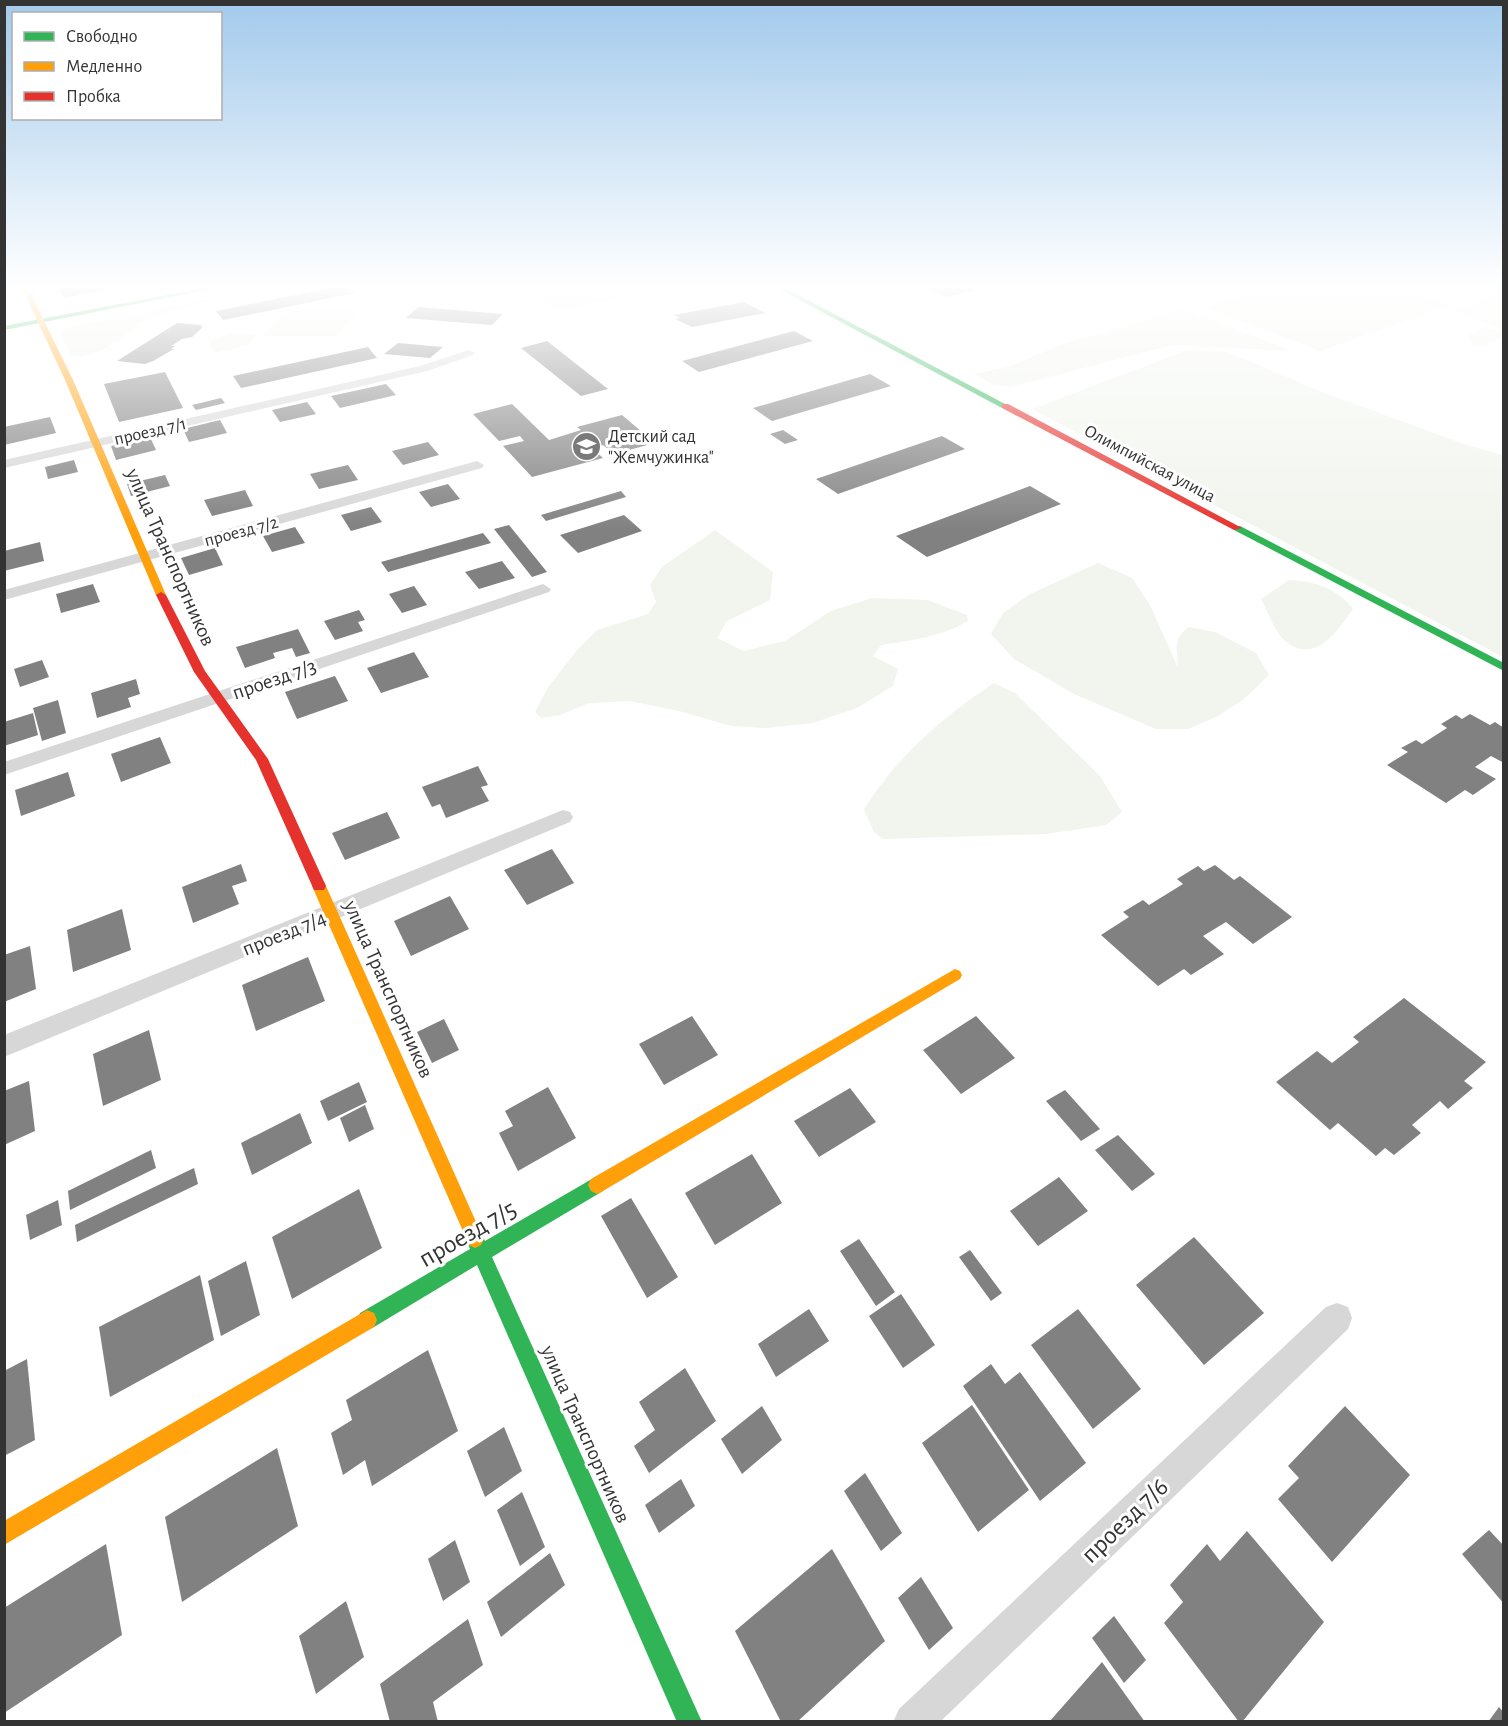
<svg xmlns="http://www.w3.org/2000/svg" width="1508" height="1726" viewBox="0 0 1508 1726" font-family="'Alegreya Sans',sans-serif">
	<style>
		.green { fill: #f1f5ed }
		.building { fill: #818181 }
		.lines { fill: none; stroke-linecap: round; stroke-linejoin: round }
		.street { fill: #d7d7d7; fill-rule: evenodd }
		.fast { fill: #30b455; fill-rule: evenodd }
		.slow { fill: #ff9f0a; fill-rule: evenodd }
		.jam { fill: #e5322d; fill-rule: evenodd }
		.labels { text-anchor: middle; stroke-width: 6; stroke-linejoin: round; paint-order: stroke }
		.far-street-label { font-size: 18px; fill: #333; stroke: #fff }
		.far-poi-label { font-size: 18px; fill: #333; stroke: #fff; text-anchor: start }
		.street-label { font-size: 21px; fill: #333; stroke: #fff }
		.near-street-label { font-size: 26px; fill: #333; stroke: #fff }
	</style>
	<rect width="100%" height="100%" fill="#fff"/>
	<g class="green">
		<path d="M571,288h77l4,4 -97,19 -18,-16z"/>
		<path d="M1265,288h134l52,17 -131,46 -116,-44z"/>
		<path d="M1444,288h59v48l-18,10h-11l-6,-8 1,-4 16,-6 12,3 6,-1 -48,-19 5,-5 17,-1 6,-8 -1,-2z"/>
		<path d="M226,296l3,1 -40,9 -52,17 -4,2 5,1c-20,15 -41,33 -67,30l-11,-24 9,-5z"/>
		<path d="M287,309l71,1 -21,26h-75z"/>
		<path d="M1183,309l109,42 -119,-6 -163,42 -16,-2 -20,-11 37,-8 49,-21z"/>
		<path d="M229,333l28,2 -9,10 -33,8 -6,-11z"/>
		<path d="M1188,350l40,2 94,40 142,52 39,11v202l-471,-248z"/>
		<path d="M715,530l58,42 -3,28 -43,21 -10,17 27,13 41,-10 46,-30 41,-13 56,2 39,15 1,6c-27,16 -56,19 -87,24l-8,11 25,13 -5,17 -36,22 -44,15 -47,5 -35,-2 -52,-15 -49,-10 -41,2 -29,12 -19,3 -6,-6 14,-26 28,-36 20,-20 51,-16 8,-12 -6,-17 12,-18z"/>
		<path d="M1098,563l34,15 18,27 28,63c0,-17 -7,-29 11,-41l26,5 41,21 13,22 -26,25 -27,17 -28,12h-32l-82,-35 -60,-35 -23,-25 12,-21 27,-19z"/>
		<path d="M1289,580c25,1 48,8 64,29 -15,21 -38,58 -69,31 -10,-10 -16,-28 -23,-41z"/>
		<path d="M994,683l21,10 85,83 22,36 -16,13 -60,9 -163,5 -9,-7 -10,-22c28,-49 82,-96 130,-127z"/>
	</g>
	<g class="building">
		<path d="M63,288h47v1l-46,9 -5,-9z"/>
		<path d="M330,288h20l5,5 -132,27 -7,-9z"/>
		<path d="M926,288h45l4,2 -29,7z"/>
		<path d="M744,302l21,11 -73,14 -17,-8 5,-1 -6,-3z"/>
		<path d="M418,307l85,7 -11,11 -86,-7z"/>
		<path d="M177,323l26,2 -3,2h3l-11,10 -10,2 -11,7h4l-4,3h3l-21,12 -8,3 -28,-3z"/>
		<path d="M794,331l19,10 -114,31 -17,-11z"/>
		<path d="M547,341l61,48 -27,7 -60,-48z"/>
		<path d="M398,343l45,4 -13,11 -46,-4z"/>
		<path d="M368,347l9,11 -136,30 -8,-12z"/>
		<path d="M165,372l18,36 -64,14 -15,-38z"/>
		<path d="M870,374l21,12 -119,35 -19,-13z"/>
		<path d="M386,384l10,11 -56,13 -9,-12z"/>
		<path d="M221,398l4,5 -29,7 -4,-5z"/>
		<path d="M307,402l9,12 -36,8 -8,-12z"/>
		<path d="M512,404l37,36 32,-10 -4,-3 45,-12 33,28 -41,11 -11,-9 -11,3 11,10 -71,19 -29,-31 21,-5 -4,-5 -21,5 -26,-27z"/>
		<path d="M50,417l6,16 -52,12v-18z"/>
		<path d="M220,420l7,13 -38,9 -6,-13z"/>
		<path d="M783,430l15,10 -13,4 -15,-10z"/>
		<path d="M942,436l23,13 -127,45 -22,-15z"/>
		<path d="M150,437l6,13 -40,10 -5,-14z"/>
		<path d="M428,442l11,13 -36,10 -11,-14z"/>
		<path d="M74,460l4,12 -30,7 -3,-12z"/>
		<path d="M348,465l10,15 -39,9 -9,-15z"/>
		<path d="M165,475l5,11 -39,10 -4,-12z"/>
		<path d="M448,484l12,15 -29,8 -12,-15z"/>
		<path d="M1030,486l31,18 -134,53 -31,-21z"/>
		<path d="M245,490l8,16 -41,10 -8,-16z"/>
		<path d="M621,491l5,6 -80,24 -5,-6z"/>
		<path d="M371,507l11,15 -31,9 -10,-16z"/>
		<path d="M624,515l18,16 -64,22 -18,-18z"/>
		<path d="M509,525l38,47 -15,5 -38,-48z"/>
		<path d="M295,527l10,16 -33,9 -9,-16z"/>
		<path d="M483,533l8,10 -103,29 -7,-10z"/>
		<path d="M40,542l4,19 -40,10v-20z"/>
		<path d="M215,548l8,17 -34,10 -8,-17z"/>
		<path d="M502,561l13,17 -36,11 -14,-17z"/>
		<path d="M93,584l7,18 -39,11 -5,-19z"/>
		<path d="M414,586l13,19 -25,8 -13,-19z"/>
		<path d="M359,610l6,10 -7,2 5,9 -28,9 -11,-19z"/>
		<path d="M298,629l12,24 -14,4 -4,-9 -19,5 2,5 -30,10 -9,-21z"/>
		<path d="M414,652l15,25 -48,16 -14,-25z"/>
		<path d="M42,660l7,17 -29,10 -6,-18z"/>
		<path d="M335,676l13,25 -51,18 -12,-27z"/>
		<path d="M136,679l4,15 -12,4 3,9 -34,11 -6,-25z"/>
		<path d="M58,700l8,33 -24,8 -9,-33z"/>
		<path d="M33,713l5,22 -34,11v-24z"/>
		<path d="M1470,714l20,11 5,-3 9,6v35l-13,-7 -16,11 21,12 -23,16 -8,-5 -19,13 -59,-38 21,-13 -7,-4 15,-8 6,4 25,-16 -6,-4 15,-9 6,4z"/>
		<path d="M160,737l11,26 -50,19 -10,-28z"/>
		<path d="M478,766l10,19 -7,2 8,14 -43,17 -6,-14 -8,3 -10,-20z"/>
		<path d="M68,772l7,24 -54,20 -6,-26z"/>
		<path d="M387,812l13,26 -55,22 -13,-27z"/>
		<path d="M552,849l22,34 -47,22 -23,-35z"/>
		<path d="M241,864l6,17 -15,5 7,18 -46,19 -11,-36z"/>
		<path d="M1215,865l19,15 6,-4 52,41 -39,27 -27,-22 -23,14 21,18 -33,21 -7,-6 -26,17 -57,-51 28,-18 -6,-5 20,-12 6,5 34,-21 -6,-5 21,-13 6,5z"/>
		<path d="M450,896l19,33 -58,27 -17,-35z"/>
		<path d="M122,909l9,41 -58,22 -6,-42z"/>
		<path d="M30,946l6,43 -32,13v-47z"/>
		<path d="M308,957l17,44 -69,30 -14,-46z"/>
		<path d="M1404,998l82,64 -22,19 9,7 -25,21 -8,-8 -28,24 9,8 -27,22 -9,-7 -9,8 -38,-33 -8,7 -54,-48 41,-31 15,12 27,-21 -6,-5z"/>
		<path d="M692,1016l26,39 -54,30 -25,-41z"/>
		<path d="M976,1016l39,42 -54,36 -38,-44z"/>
		<path d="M444,1019l15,31 -27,13 -15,-31z"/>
		<path d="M149,1030l12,50 -58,26 -10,-52z"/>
		<path d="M29,1081l6,50 -31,14v-54z"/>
		<path d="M359,1082l8,20 -39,19 -8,-20z"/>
		<path d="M548,1087l28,51 -58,33 -19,-38 14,-7 -8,-15z"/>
		<path d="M850,1088l26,34 -57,35 -25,-36z"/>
		<path d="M1065,1090l35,39 -19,12 -35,-40z"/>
		<path d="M365,1105l9,24 -25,13 -9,-24z"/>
		<path d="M300,1113l12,30 -60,32 -11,-32z"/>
		<path d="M1118,1135l37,39 -23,17 -37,-41z"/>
		<path d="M151,1150l5,18 -86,42 -2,-19z"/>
		<path d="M752,1154l30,49 -67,42 -30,-52z"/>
		<path d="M194,1168l4,16 -121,58 -2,-17z"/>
		<path d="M1059,1177l29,34 -50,35 -28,-35z"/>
		<path d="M359,1189l23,59 -90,51 -20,-62z"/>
		<path d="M631,1198l47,79 -31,21 -46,-82z"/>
		<path d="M58,1200l4,25 -32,15 -4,-25z"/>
		<path d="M1194,1237l70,76 -60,52 -68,-80z"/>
		<path d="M859,1239l36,53 -19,14 -36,-55z"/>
		<path d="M970,1250l32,43 -11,8 -32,-44z"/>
		<path d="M246,1261l14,54 -39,21 -13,-55z"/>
		<path d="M200,1275l14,65 -104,57 -11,-70z"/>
		<path d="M901,1294l34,51 -32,23 -34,-52z"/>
		<path d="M809,1309l20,32 -53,36 -18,-33z"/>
		<path d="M1078,1309l63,80 -48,40 -62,-84z"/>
		<path d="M428,1350l30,81 -86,55 -7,-26 -22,15 -12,-42 21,-13 -6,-20z"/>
		<path d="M27,1359l8,81 -31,16v-85z"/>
		<path d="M991,1364l14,20 15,-12 66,91 -46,38 -77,-115z"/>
		<path d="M685,1368l31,53 -67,52 -15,-27 21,-16 -16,-28z"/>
		<path d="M972,1405l57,85 -51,42 -56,-89z"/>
		<path d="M762,1406l20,34 -40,34 -21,-35z"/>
		<path d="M1345,1406l65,69 -78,87 -54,-63 21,-21 -11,-12z"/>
		<path d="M504,1427l18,44 -37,26 -18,-46z"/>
		<path d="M277,1448l21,78 -116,76 -17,-85z"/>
		<path d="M865,1473l37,60 -21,18 -37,-60z"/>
		<path d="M681,1479l14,27 -36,27 -14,-28z"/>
		<path d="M522,1492l23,55 -25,19 -23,-56z"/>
		<path d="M1489,1530l15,16v58l-42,-50z"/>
		<path d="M1247,1531l77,91 -82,100h-3l-75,-99 19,-21 -13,-17 37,-41 13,17z"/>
		<path d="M455,1540l15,42 -27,19 -15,-42z"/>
		<path d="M106,1544l16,91 -118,78v-105z"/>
		<path d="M832,1549l53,92 -88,81h-16l-46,-91z"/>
		<path d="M550,1553l15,32 -64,52 -14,-35z"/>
		<path d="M921,1577l32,51 -24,22 -31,-52z"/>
		<path d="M346,1601l18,56 -48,37 -17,-58z"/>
		<path d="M1114,1616l32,44 -22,23 -32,-45z"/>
		<path d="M468,1619l15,46 -50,37 5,20h-48l-10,-38z"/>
		<path d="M1102,1662l43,60h-96z"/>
		<path d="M1499,1707l5,6v9h-16z"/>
	</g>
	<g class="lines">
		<g class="street">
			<path d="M469,350l6,3 -2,2 -46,16 -423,97v-8l416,-94z"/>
			<path d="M477,461l7,4 -2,3 -478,132v-10z"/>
			<path d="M543,584l8,5 -2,3 -545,183v-13z"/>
			<path d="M563,810l7,2 3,5 -3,5 -566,235v-22z"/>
			<path d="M1337,1303l11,4 4,11 -4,11 -408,393h-47l6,-13 427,-402z"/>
		</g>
		<g class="fast">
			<path d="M203,288h14l-213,42v-4z"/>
			<path d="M777,288h8l224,118 -7,2z"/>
			<path d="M1234,526h6l264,137v8l-270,-141z"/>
			<path d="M597,1176l6,3 3,6 -3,6 -111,66 210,465h-25l-200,-457 -103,62 -7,3 -7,-3 -3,-7 3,-7 110,-64 -4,-10 3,-6 6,-3 6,3 4,8z"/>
		</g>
		<g class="slow">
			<path d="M22,288h6l45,92 93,215 -1,2 -4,1 -5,-3 -91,-215z"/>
			<path d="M319,881l5,1 2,4 155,347 3,6 -3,6 -6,3 -6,-3 -157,-359 2,-4z"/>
			<path d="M955,969l5,2 2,4 -2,4 -357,212 -6,3 -6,-3 -3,-6 3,-6z"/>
			<path d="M367,1310l7,3 3,7 -3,7 -370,218v-24z"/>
		</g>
		<g class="jam">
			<path d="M1002,404h6l234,124 -8,2 -232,-122z"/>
			<path d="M161,592l5,3 39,76 63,88 58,127 -2,4h-10l-58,-130 -62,-88 -38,-77z"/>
		</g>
	</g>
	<linearGradient id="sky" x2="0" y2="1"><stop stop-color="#a3caec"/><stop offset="0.54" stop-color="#fff"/><stop offset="1" stop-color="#fff" stop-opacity="0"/></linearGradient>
	<rect width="1508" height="530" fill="url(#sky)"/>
	<defs>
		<symbol id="school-disc" viewBox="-11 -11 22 22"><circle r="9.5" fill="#7a7a7a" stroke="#fff"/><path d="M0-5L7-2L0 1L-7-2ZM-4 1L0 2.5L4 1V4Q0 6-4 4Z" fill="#fff"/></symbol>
	</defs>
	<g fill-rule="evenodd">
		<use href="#school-disc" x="570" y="430" width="33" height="33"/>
	</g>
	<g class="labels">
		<g class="far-street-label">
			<text transform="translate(150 431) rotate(-13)" y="6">проезд 7/1</text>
			<text transform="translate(1150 463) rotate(28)" y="6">Олимпийская улица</text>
			<text transform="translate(241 531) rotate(-15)" y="6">проезд 7/2</text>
		</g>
		<g class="far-poi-label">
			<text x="608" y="442">Детский сад<tspan x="608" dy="21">"Жемчужинка"</tspan></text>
		</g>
		<g class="street-label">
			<text transform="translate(171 557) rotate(66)" y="7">улица Транспортников</text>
			<text transform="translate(274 679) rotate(-19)" y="7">проезд 7/3</text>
			<text transform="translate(284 933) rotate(-22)" y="7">проезд 7/4</text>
			<text transform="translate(389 989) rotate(66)" y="7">улица Транспортников</text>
			<text transform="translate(586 1434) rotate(66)" y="7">улица Транспортников</text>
		</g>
		<g class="near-street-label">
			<text transform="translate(467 1233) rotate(-30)" y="9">проезд 7/5</text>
			<text transform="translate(1124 1520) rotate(-44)" y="9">проезд 7/6</text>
		</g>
	</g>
	<rect width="1508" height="1726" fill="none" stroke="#333333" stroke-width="12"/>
	<rect x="12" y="12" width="210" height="108" fill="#ffffff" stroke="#adadad" stroke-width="1.5"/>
	<rect x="24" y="32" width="30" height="9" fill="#30b455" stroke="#adadad" stroke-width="1.5"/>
	<text x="66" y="42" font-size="18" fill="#333333">Свободно</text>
	<rect x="24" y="62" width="30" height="9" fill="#ff9f0a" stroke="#adadad" stroke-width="1.5"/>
	<text x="66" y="72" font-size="18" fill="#333333">Медленно</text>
	<rect x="24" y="92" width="30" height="9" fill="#e5322d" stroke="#adadad" stroke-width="1.5"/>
	<text x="66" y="102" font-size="18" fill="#333333">Пробка</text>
</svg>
